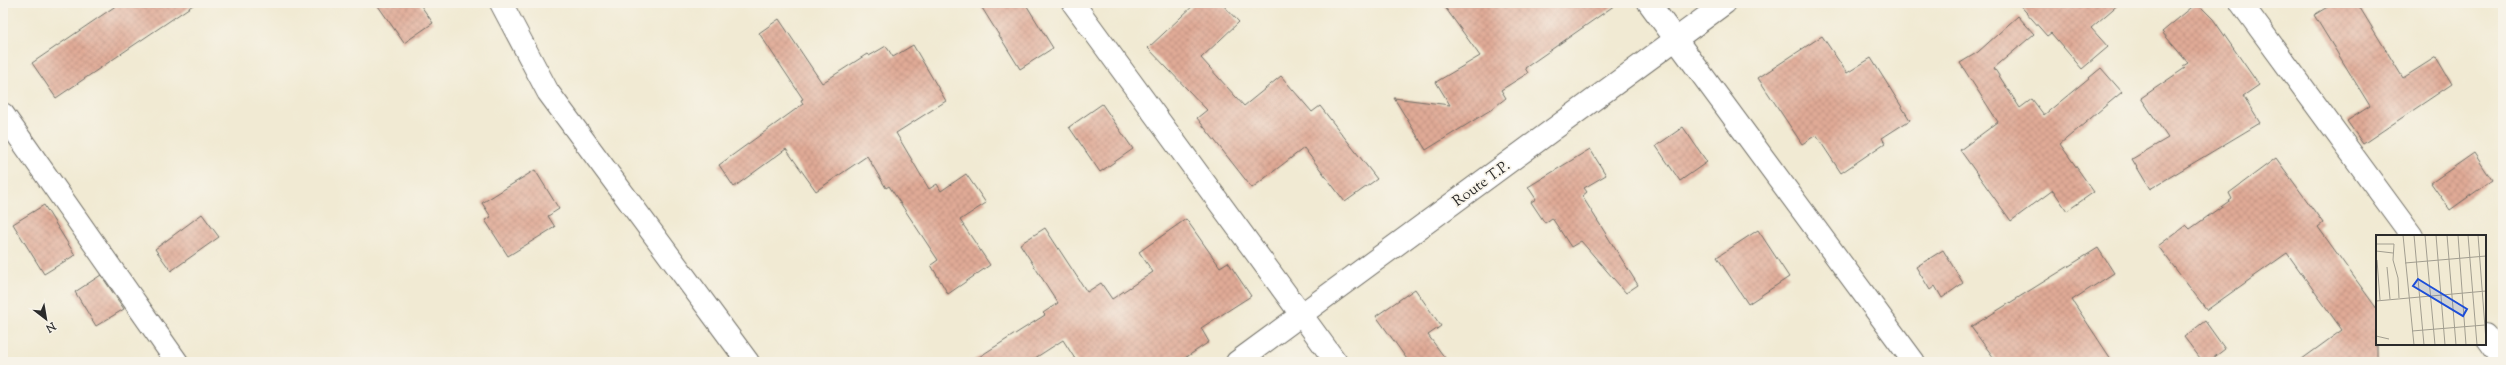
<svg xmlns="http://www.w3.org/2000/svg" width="2506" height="365" viewBox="0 0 2506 365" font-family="'Sorts Mill Goudy',serif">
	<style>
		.building { fill: url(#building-cross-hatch) }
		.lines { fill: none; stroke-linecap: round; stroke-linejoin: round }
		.minor-casing { stroke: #706e66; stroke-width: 24 }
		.minor { stroke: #fff; stroke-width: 22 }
		.labels { text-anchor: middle; stroke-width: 3.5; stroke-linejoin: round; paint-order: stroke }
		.street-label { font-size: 15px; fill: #2b2b2b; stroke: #f7f3e8 }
		.inset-road { fill: none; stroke: #a29e90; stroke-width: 1 }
		.view { fill: #1d4ed8; fill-opacity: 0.15; stroke: #1d4ed8; stroke-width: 2 }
		.inset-edge { fill: none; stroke: #2b2b2b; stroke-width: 2 }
	</style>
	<defs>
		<pattern id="building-cross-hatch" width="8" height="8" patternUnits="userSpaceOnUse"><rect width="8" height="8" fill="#e0aa96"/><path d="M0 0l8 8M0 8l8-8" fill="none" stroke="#c09281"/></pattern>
	</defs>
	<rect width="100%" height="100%" fill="#f7f3e8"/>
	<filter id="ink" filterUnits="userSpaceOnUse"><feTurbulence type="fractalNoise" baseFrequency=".025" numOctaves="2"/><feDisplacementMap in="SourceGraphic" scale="8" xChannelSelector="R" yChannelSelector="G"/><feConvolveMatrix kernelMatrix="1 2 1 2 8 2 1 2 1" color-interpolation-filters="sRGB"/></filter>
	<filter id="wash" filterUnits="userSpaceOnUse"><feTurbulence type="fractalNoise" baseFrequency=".012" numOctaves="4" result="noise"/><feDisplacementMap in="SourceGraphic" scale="16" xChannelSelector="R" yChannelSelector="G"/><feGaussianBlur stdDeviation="0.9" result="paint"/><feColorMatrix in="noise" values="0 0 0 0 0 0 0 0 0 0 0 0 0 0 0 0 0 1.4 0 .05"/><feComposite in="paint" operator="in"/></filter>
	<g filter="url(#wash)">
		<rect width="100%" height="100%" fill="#f1ead3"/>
		<g id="blocks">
			<g class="building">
				<path d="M120,3h76l-140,95 -24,-35z"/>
				<path d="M376,3h43l14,20 -29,20z"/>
				<path d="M979,3h46l28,45 -33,21z"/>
				<path d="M1196,3h25l18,19 -38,36 43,48 37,-30 31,36 8,-6 57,73 -32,23 -41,-54 -52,40 -55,-70 10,-8 -59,-62z"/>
				<path d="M1442,3h176l-93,65 3,5 -27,17 5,8 -14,11 -66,41 -32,-52 56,7 -14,-23 44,-26z"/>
				<path d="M2018,3h102l-29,25 17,19 -26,22 -31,-36 -4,3z"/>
				<path d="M2197,3l16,16 46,66 -16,11 17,27 -110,66 -18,-30 36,-21 -27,-40 44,-30 -2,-2 5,-3 -26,-31z"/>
				<path d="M2334,3h23l46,75 33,-21 16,27 -89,60 -16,-23 23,-15 -56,-91z"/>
				<path d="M2018,16l16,18 -40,34 26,40 12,-9 12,16 57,-47 21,24 -62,52 34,48 -27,19 -14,-21 -42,31 -51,-71 38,-28 -38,-59 18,-11z"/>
				<path d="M779,19l43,64 45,-29 2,2 17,-10 7,11 20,-12 33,56 -50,32 33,56 8,-5 4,7 25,-17 20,29 -26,17 30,45 -42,29 -17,-29 7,-5 -49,-74 -3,2 -19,-32 -51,35 -30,-42 -52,38 -15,-22 84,-61 -2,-4 2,-1 -44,-66z"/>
				<path d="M1822,36l25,37 24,-15 39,62 -28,18 3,5 -44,30 -25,-38 -14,9 -44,-66z"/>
				<path d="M1102,104l31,45 -33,23 -31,-45z"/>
				<path d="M1683,127l24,35 -27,19 -24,-35z"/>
				<path d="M1590,149l16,26 -22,13 3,4 -5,4 56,89 -12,8 -45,-52 -10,6 -19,-29 -7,5 -14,-21 5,-3 -8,-12z"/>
				<path d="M2474,153l18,27 -42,30 -19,-27z"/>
				<path d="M2276,158l47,65 -5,4 59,82v53h-79l44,-32 -55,-77 -80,57 -49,-64 28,-21 4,4 42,-30 -3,-6z"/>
				<path d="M535,170l24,39 -11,7 7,11 -47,29 -23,-36 6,-3 -9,-14z"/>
				<path d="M44,205l31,50 -31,19 -31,-50z"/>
				<path d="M202,214l17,23 -48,34 -16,-22z"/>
				<path d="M1186,219l34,48 8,-5 23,34 -50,32 8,14 -30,20h-102l-14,-22 -34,22h-58l74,-47 -2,-2 15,-10 -38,-59 25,-16 42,64 14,-9 11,16 41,-27 -14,-20z"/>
				<path d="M1758,230l31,47 -41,27 -31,-47z"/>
				<path d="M2098,248l16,25 -42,27 41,62h-116l-26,-35z"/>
				<path d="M1943,250l20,33 -21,15 -7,-12 -5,4 -14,-23z"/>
				<path d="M101,275l23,34 -28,17 -21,-34z"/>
				<path d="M1415,289l26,37 -13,9 20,27h-39l-33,-46z"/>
				<path d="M2205,321l20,28 -17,13h-5l-19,-25z"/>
			</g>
		</g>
	</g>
	<g filter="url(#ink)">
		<use href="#blocks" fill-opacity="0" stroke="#706e66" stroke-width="1"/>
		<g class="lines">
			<defs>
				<g id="minor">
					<path d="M501,3l47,89 200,270"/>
					<path d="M1073,3l263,359"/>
					<path d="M1649,3l265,359"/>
					<path d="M2241,3l171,233"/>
					<path d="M3,114l174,248"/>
					<path d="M2485,335l18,25"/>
					<path d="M1237,362l488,-359"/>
				</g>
			</defs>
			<use href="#minor" class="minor-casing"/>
			<use href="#minor" class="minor"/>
		</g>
	</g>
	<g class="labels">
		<g class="street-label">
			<text transform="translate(1481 183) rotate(-36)" y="5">Route T.P.</text>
		</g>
	</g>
	<g transform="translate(2376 235)">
		<rect width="110" height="110" fill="#f1ead3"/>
		<path class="inset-road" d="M27,0l11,110M38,0l10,110M49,0l10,110M60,0l9,110M71,0l9,110M82,0l8,110M92,0l9,110M102,0l8,106M0,9h18l-1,16 5,18 1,20M0,16l17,2M1,25l3,40M29,28l81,-7M11,32l3,32M0,66l110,-10M36,96l73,-6M0,101l13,3"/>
		<path class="view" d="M42,44l49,30 -4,7 -50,-30z"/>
		<rect width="110" height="110" class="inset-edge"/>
	</g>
	<rect width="2506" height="365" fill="none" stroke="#f7f3e8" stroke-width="16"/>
	<g transform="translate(46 319) rotate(149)" stroke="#f7f3e8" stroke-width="3" paint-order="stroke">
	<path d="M0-3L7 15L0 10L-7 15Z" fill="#2b2b2b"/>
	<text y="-6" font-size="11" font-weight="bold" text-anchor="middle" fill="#2b2b2b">N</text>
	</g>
</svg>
